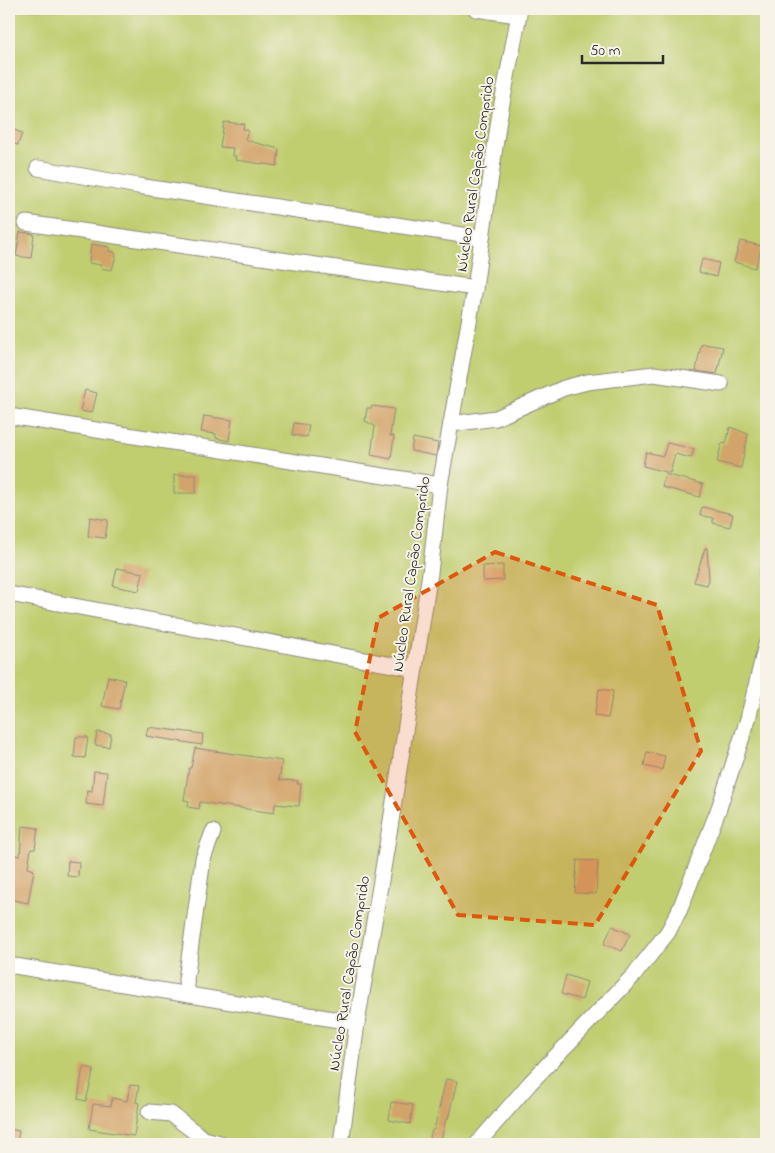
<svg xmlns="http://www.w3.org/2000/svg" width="775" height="1153" viewBox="0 0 775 1153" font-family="'Indie Flower',sans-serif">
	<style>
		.green { fill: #c0ce70; stroke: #767c4e }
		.building { fill: #d3a46a }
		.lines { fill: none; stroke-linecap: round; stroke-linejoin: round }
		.minor-casing { stroke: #8e897c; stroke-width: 17 }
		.minor { stroke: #fff; stroke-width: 15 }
		.marked { fill: #df570e; fill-opacity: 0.2; stroke: #df570e; stroke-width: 4; stroke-dasharray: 10 6; stroke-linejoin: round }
		.labels { text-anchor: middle; stroke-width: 4; stroke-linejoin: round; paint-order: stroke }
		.street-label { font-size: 16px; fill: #2b2b2b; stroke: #f7f3e8 }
	</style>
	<rect width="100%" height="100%" fill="#f7f3e8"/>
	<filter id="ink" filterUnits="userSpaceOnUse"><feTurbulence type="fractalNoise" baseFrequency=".02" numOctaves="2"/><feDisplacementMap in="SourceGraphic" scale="10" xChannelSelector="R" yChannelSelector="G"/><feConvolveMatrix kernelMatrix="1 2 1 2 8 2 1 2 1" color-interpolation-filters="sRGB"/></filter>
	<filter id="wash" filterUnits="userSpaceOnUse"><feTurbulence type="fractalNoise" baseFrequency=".0096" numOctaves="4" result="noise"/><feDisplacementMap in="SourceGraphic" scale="20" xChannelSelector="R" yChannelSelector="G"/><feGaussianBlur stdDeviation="1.12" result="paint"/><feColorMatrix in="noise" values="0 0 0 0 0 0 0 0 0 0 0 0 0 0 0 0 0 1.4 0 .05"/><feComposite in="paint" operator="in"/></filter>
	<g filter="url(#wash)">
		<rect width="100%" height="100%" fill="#f0e7cd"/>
		<rect class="green" x="9" y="9" width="757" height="1135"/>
		<g id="blocks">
			<g class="building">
				<path d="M224,122l20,2 -1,5 5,1 -3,10 34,9 -2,17 -42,-6 1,-4h-4l1,-8 -13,-1z"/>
				<path d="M9,128l13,5 -4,12 -9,-2z"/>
				<path d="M20,232l14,2 -3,24 -15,-2z"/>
				<path d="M740,241l22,5 -7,22 -21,-6z"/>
				<path d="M91,244l18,3v4l5,1 2,3 -4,15 -12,-2 1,-3 -12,-2z"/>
				<path d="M702,259l17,4 -3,14 -17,-5z"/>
				<path d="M704,344l19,3 -6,27 -21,-3 5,-26z"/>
				<path d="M85,390l12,3 -5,20 -12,-2z"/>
				<path d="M372,406l22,3 -4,27h4l-3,23 -20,-4 4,-29 -10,-5 2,-13h4z"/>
				<path d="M204,416l28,4 -3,21 -13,-3v-4l-15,-2z"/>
				<path d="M294,423l15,2 -2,12 -15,-2z"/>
				<path d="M730,427l18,7 -7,34 -24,-6 5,-19 4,1z"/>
				<path d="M413,438l25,5 -2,13 -25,-5z"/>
				<path d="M667,443l27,6 -3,9 -16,-4 -5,19 -27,-7 3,-14 17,4z"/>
				<path d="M665,474l38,10 -3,13 -38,-10z"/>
				<rect x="174" y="475" width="22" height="18"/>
				<path d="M702,507l31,7 -3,13 -17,-4v-5l-13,-3z"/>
				<path d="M90,517l18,3 -3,18 -17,-2z"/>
				<path d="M705,548h2l2,32 -2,5 -13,-3z"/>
				<path d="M503,565v15l-20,1v-15z"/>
				<path d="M117,568l26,5 -4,18 -26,-5z"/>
				<path d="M108,676l17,4 -6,29 -17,-3z"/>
				<path d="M599,689l14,2 -5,27 -14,-2z"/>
				<path d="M148,727l55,7 -1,11 -56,-9z"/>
				<path d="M97,732l14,2 -2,13 -14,-2z"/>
				<path d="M76,737h12l-3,21 -11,-1z"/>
				<path d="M195,748l87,13 -3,19 19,1 -1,3h4l-2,22 -24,-2 -1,9 -74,-11 -1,7 -11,-2 1,-6 -5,-1 5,-32h2z"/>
				<path d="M647,752l18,4 -3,14 -18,-4z"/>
				<path d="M94,771l13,1 -4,34 -17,-2 1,-14 5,1z"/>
				<path d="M22,826l16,2 -3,21h-4l-3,19 6,2 -6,33 -19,-4 2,-30 3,-14 6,1z"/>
				<path d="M577,860l21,1 -2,33 -21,-1z"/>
				<path d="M68,861l11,1 -1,15 -11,-1z"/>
				<path d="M612,926l18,8 -8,17 -18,-7z"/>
				<path d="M566,975l21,7 -5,18 -21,-6z"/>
				<path d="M83,1067l11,2 -8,32 -8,-2z"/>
				<path d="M446,1079l11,2 -9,38h-2l-6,25h-12l4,-14h2z"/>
				<path d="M130,1085l9,1 -3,16 3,1 -5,33 -45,-7 4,-25 18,2 1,-8 15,3z"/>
				<path d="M391,1102l22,3 -3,19 -21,-4z"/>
				<path d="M9,1129l10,2 -2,13h-8z"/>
			</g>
		</g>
	</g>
	<g filter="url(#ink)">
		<use href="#blocks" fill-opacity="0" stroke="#8e897c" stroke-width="1"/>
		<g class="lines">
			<defs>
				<g id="minor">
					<path d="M476,9l41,6"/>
					<path d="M38,168l100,18 344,52"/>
					<path d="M26,223l449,65"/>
					<path d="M9,416l431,69"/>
					<path d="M451,424l45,-6 68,-30 23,-6 67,-8 67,10"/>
					<path d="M9,594l405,75"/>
					<path d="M9,965l348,58"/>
					<path d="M188,994l-2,-14 17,-121 10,-27"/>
					<path d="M149,1112l22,2 33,25 20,5"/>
					<path d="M341,1144l16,-121 33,-196 40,-254 10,-88 35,-197 24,-169 21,-110"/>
					<path d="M477,1144l53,-61 104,-108 34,-43 12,-23 39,-101 29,-89 18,-74"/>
				</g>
			</defs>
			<use href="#minor" class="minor-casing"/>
			<use href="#minor" class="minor"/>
		</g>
	</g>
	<path class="marked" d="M495,552l162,53 44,146 -106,174 -137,-10 -103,-183 23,-114z"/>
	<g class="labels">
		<g class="street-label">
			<text transform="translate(474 174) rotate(-82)" y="6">Núcleo Rural Capão Comprido</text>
			<text transform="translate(410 574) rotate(-82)" y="6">Núcleo Rural Capão Comprido</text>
			<text transform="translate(348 973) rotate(-81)" y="6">Núcleo Rural Capão Comprido</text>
		</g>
	</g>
	<rect width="775" height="1153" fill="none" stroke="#f7f3e8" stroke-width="30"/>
	<path d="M582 55v8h81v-8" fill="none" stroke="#2b2b2b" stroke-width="2.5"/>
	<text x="590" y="55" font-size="15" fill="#2b2b2b" stroke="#f7f3e8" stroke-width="4" paint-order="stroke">50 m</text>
</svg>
